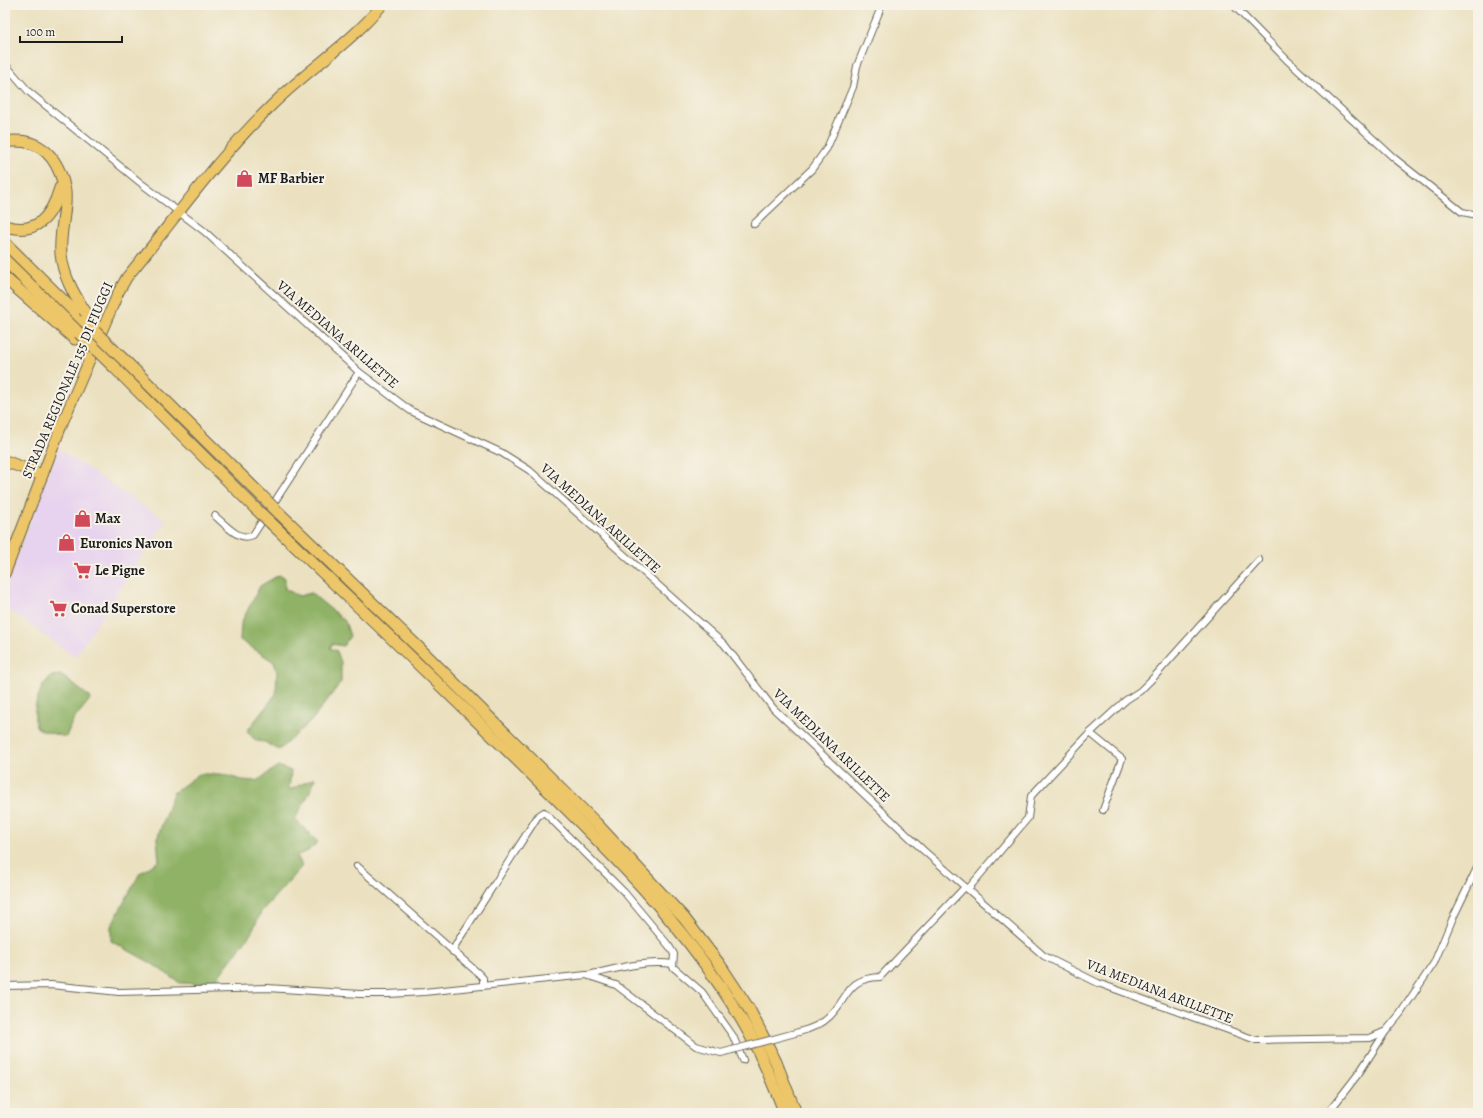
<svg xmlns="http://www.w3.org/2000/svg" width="1483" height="1118" viewBox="0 0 1483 1118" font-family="Alegreya,serif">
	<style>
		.built { fill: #e7d2ef }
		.forest { fill: #90b266; stroke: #566741 }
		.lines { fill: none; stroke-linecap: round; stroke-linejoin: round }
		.minor-casing { stroke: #646155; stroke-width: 8 }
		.primary-casing { stroke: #646155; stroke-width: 12 }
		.trunk-casing { stroke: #646155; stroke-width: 13 }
		.minor { stroke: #fff; stroke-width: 6 }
		.primary { stroke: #ecc669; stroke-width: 10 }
		.trunk { stroke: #ecc669; stroke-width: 11 }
		.minor-bridge-casing { stroke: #646155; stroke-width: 8; stroke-linecap: butt }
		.trunk-bridge-casing { stroke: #646155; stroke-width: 13; stroke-linecap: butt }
		.minor-bridge { stroke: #fff; stroke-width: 6 }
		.trunk-bridge { stroke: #ecc669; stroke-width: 11 }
		.labels { text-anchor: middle; stroke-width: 4; stroke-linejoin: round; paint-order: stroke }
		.poi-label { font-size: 14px; font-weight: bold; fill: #1c1c1c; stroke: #f7f3e8; text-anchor: start }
		.street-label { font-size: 14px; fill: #1c1c1c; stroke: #f7f3e8 }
	</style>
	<rect width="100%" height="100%" fill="#f7f3e8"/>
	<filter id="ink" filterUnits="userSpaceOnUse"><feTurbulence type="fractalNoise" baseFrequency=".025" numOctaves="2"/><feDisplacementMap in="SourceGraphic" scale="8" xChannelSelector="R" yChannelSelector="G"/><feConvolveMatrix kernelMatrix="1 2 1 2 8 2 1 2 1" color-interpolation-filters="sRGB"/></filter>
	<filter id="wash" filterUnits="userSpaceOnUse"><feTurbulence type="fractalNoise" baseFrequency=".012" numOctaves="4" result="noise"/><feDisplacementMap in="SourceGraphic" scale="16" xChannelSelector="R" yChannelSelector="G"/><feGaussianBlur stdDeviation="0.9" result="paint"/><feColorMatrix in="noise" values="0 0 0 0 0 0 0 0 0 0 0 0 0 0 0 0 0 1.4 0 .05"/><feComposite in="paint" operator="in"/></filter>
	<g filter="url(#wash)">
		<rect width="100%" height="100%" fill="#ebe1c0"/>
		<path class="built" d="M58,449l108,72 -91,136 -70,-50v-18z"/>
		<g class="forest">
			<path d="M279,575l6,3v11l14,7 12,-3 34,28 5,15 -7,10 -11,-2 -2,4 7,3 4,11v20l-29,38 -33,30 -14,-8 -9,-1 -9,-10 29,-37 1,-22 -3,-10 -34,-22 1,-17 19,-37z"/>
			<path d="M61,675l30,23 -19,24 -6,15 -23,-6 -7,-4c-4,-17 2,-41 16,-51z"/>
			<path d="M278,766l13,5 -2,19 26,-12 -6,16 -14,25 23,23 -10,9 -11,4 5,11 -41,46 -9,20 -37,49 -14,3 -21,-1 -29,-20 -40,-22v-15l29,-53 19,-12 -2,-22 16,-46 26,-19h22l21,6 15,1z"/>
		</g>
	</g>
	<g filter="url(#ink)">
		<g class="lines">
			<defs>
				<g id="minor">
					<path d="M1233,5l54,55 107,98 68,54 16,3"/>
					<path d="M5,64l24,28 113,92 62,47 155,141 52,39 91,42 27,17 195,174 49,64 150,142 121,106 54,27 158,57 114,-2 16,-7 14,-17 34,-51 18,-43 26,-54"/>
					<path d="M754,224l58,-55 15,-21 26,-61 4,-21 25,-61"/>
					<path d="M215,516c11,9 24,26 38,19l106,-163"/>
					<path d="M1090,733l36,-33 14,-9 14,-14 105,-117"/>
					<path d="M357,866l121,107 5,5v8"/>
					<path d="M968,889l60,-71 3,-22 59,-63 32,26 -19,51"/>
					<path d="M453,952l3,-8 82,-128 6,-4 80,80 45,54 5,8 -1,13 29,25 31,44 10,24"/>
					<path d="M588,975c28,-6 56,-15 85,-11"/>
					<path d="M5,986l46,-1 68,7 148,-4 93,6h28l36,-2 162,-17 30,10 80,61 25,7 11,-3"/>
					<path d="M799,1032c11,-3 22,-7 30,-15 20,-19 17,-39 51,-40l85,-90"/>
					<path d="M1328,1113l31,-40 27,-42"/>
				</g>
				<path id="primary" d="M5,573l57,-149 57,-133 8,-14c48,-58 91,-120 145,-172 35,-35 78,-61 110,-100"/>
				<g id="trunk">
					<path d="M5,142c31,-5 50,11 58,40 0,3 2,6 2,9 2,19 -6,42 -4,63 2,21 12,39 23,56"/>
					<path d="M5,226c33,10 47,-11 55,-38"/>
					<path d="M5,243l79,78"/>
					<path d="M5,260l74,73"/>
					<path d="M5,278l70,61"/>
					<path d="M123,359l138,136"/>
					<path d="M116,369l138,138"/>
					<path d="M5,461l37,14"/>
					<path d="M279,513l140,135 177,175 88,95 36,47 29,44 27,53 20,51"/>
					<path d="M273,525c79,75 158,151 236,227 83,82 171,164 231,265 18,30 32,64 45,96"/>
				</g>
			</defs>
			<use href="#minor" class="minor-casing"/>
			<use href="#primary" class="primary-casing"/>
			<use href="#trunk" class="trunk-casing"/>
			<use href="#minor" class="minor"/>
			<use href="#primary" class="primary"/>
			<use href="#trunk" class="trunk"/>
			<defs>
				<path id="minor-bridge" d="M732,1050l67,-18"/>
				<g id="trunk-bridge">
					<path d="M84,310l11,14"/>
					<path d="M84,321l39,38"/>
					<path d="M79,333l37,36"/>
					<path d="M261,495l18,18"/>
					<path d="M254,507l19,18"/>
				</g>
			</defs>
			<use href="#minor-bridge" class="minor-bridge-casing"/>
			<use href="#trunk-bridge" class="trunk-bridge-casing"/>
			<use href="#minor-bridge" class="minor-bridge"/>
			<use href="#trunk-bridge" class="trunk-bridge"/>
		</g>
	</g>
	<defs>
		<symbol id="shop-bare" viewBox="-9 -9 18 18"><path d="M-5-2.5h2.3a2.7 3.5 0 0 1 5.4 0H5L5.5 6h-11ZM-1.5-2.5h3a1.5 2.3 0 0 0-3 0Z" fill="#d1495b" stroke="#f7f3e8" stroke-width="2.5" paint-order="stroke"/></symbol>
		<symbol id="supermarket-bare" viewBox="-9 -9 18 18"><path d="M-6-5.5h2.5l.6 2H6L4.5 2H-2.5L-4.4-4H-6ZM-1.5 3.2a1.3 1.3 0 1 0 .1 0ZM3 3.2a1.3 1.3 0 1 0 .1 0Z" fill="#d1495b" stroke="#f7f3e8" stroke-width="2.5" paint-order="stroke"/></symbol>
	</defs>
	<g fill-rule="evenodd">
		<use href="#shop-bare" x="232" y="166" width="25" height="25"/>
		<use href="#shop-bare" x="70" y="506" width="25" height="25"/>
		<use href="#shop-bare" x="54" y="530" width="25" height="25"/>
		<use href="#supermarket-bare" x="70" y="558" width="25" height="25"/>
		<use href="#supermarket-bare" x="46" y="596" width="25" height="25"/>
	</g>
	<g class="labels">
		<g class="poi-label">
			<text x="258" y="183">MF Barbier</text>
			<text x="95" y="523">Max</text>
			<text x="80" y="548">Euronics Navon</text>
			<text x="95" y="575">Le Pigne</text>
			<text x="71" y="613">Conad Superstore</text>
		</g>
		<g class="street-label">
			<text transform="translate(338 334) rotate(41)" y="5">VIA MEDIANA ARILLETTE</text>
			<text transform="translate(67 380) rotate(-67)" y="5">STRADA REGIONALE 155 DI FIUGGI</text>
			<text transform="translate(601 518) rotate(42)" y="5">VIA MEDIANA ARILLETTE</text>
			<text transform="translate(832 745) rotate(44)" y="5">VIA MEDIANA ARILLETTE</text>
			<text transform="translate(1160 991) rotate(21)" y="5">VIA MEDIANA ARILLETTE</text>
		</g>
	</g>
	<rect width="1483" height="1118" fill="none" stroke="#f7f3e8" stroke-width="20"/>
	<path d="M20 36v6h102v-6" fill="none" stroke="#1c1c1c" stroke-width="2"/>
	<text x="26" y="36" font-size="12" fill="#1c1c1c" stroke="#f7f3e8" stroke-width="3" paint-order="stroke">100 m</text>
</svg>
